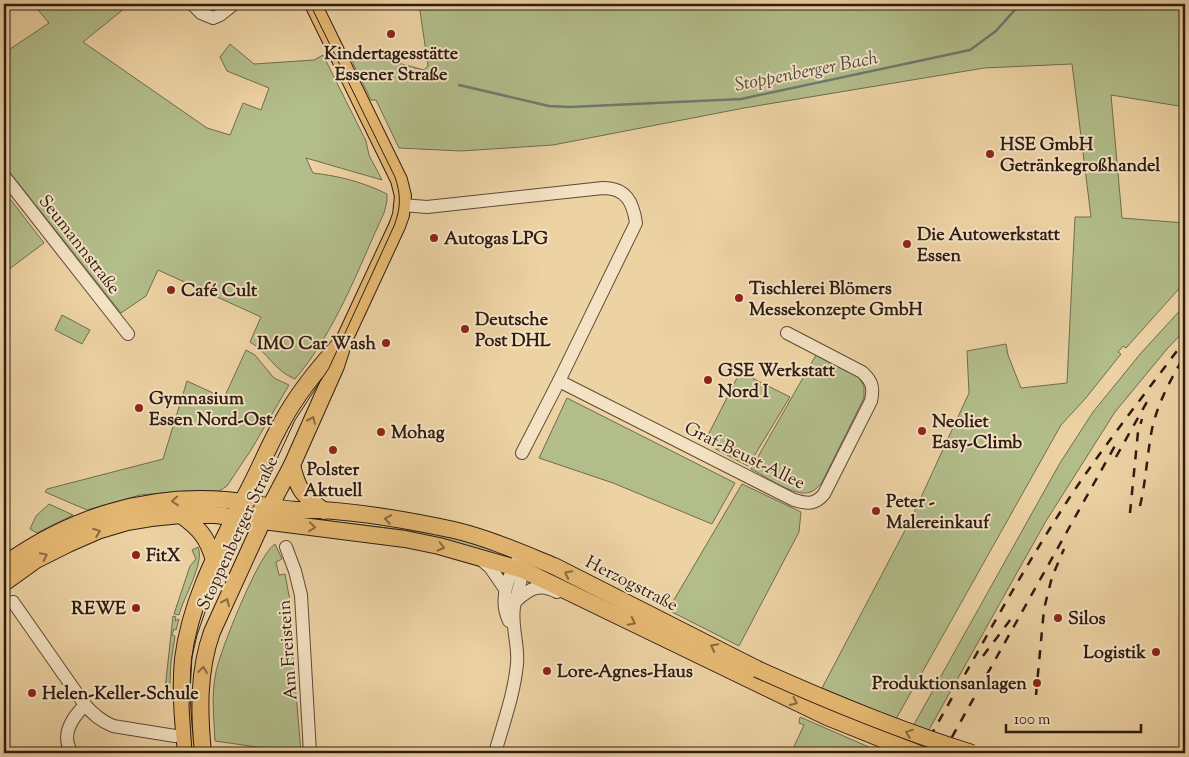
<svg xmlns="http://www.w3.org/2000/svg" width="1189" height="757" viewBox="0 0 1189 757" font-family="'Sorts Mill Goudy',serif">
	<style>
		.green { fill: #b2bd8a; stroke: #706c4e }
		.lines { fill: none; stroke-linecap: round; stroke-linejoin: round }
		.stream { stroke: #707870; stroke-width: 2.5 }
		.minor-casing { stroke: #5e4a37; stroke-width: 14 }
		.major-casing { stroke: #2f1c13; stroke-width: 18 }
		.minor { stroke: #f3e2c3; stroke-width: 12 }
		.major { stroke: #e6b972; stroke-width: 16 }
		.tram { stroke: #2f1c13; stroke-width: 1 }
		.rail { stroke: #2f1c13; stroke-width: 2.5; stroke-dasharray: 9 9; stroke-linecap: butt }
		.major-bridge-casing { stroke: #2f1c13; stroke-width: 18; stroke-linecap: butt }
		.major-bridge { stroke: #e6b972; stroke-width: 16 }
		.oneway { stroke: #8a6a42 }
		.poi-dot { fill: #8f2418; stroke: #f3e2c3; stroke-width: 2 }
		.labels { text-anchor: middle; stroke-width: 4; stroke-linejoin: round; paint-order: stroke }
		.poi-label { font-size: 18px; font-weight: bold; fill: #2f1c13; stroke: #f3e2c3; text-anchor: start }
		.street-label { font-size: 18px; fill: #2f1c13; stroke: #f3e2c3 }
		.water-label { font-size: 19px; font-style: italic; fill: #4f4a42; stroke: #f3e2c3 }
	</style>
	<rect width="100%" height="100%" fill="#edd2a3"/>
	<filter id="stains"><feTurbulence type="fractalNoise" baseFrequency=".004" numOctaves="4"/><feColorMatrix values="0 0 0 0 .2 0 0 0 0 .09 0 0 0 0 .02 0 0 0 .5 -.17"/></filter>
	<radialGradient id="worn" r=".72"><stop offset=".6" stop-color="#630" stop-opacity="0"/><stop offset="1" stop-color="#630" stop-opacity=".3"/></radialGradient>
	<g class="green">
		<path d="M33,4h97l-47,38 124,86 23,7 13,-32 18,7 8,-22 -42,-17 -7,-14 10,-13 24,20 60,-4 9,-5 43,86 3,14 13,25 -76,-22 7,15c26,3 50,9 74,21v7l-3,12c-26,56 -48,118 -89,166 -22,-9 -26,-26 -45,-37l11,-25 -103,-47 -12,26 -25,17 -117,-148v-112l45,-30z"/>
		<path d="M419,4h766v103l-74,-12 11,123 63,5v59l-59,66 -3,-2 -5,6 3,2 -36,45 -24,26 -165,294 -74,-31 89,-169 58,-126 -2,-42 39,-7 2,11 13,33 46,-5 8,-166h16l-19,-153 -88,4 -240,40 -191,37 -92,6 -62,-3 -23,-48h-5l-21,-43 22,-1 52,14 4,-4z"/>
		<path d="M4,191l40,52 -40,30z"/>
		<path d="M1185,305v25l-18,19 -52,63 -69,109 -130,232h-18l162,-290 33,-51 48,-59z"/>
		<path d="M62,315l28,15 -8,14 -27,-14z"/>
		<path d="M246,350l9,5 19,23 15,7 -38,65 -24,36 -8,5h-33l-46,4 -53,15 -42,-18 2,-3 116,-30 24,-78 37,17z"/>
		<path d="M816,355l42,21 6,10v12l-43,86c-4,4 -9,9 -16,9 -14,1 -41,-17 -54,-24z"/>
		<path d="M740,372l50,25 -42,69 -44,-23z"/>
		<path d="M567,398l168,85 -23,41 -99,-41 -74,-25z"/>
		<path d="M742,484l59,28 -2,20 -60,114 -71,-36z"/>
		<path d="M49,504l24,11 -36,18 -7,-4 6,-13z"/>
		<path d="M290,516l146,18 35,7 29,10 7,8z"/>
		<path d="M275,544l7,15 -6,3 3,13 6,-1 5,27 3,58 8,93 -3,1 -83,-12c-1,-24 -4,-46 1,-69 4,-21 43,-119 59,-128z"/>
		<path d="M198,547c7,16 -15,51 -19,68l-5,-1 16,-48 6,-7 -4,-9z"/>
		<path d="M173,616l3,1 -1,4 4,-2 -3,11 -2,-1 -2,6 3,1 -4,26 -2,39 -5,-3z"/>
		<path d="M800,717l78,34 -1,2h-86l13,-28 -5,-2z"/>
	</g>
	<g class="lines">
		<path class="stream" d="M459,85l90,21 21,1 171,-8 229,-49 26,-19 24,-27"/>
		<defs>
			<g id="minor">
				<path d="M192,4l9,9 12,5 7,-3 14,-11"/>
				<path d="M4,176l124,158"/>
				<path d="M402,205l25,2 176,-19c23,0 30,14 33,35l-77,158 -37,72"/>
				<path d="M559,381l235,119c13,4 21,5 30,-6l47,-93c3,-14 1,-20 -9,-29l-75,-39"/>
				<path d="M286,547l9,24 6,24 9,158"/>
				<path d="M479,558l11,9 15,22"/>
				<path d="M517,600c13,-12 23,-17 40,-8"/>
				<path d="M13,602l72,103c9,10 16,16 28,21l62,10 9,-1"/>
				<path d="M509,621c-10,-21 -2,-43 9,-61"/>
				<path d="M72,753c-12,-18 0,-35 13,-48"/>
				<path d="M495,753c8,-29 19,-58 22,-89 2,-18 -6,-38 -3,-57 3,-14 9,-29 9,-44"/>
			</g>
			<g id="major">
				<path d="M292,465c6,26 11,30 32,46"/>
				<path d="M181,515c19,14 26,22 33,45"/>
				<path d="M4,565c65,-47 140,-71 221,-65 24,2 47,8 71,10 9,0 18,0 27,0 43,3 89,11 131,20 34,8 68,23 100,36l203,103"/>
				<path d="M4,583l32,-23 32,-16 32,-14 27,-8 24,-4 30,-3h35l189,24 34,7 84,24 304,147 90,36"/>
				<path d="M186,753c-3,-31 -6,-63 -3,-94 7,-57 35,-109 60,-159 14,-25 25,-53 39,-78 15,-28 37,-55 59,-79"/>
				<path d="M203,753c-4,-41 -5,-82 9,-121l51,-112 29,-55 44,-99 9,-28 52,-112 4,-11 2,-19 -4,-16 -86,-176"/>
			</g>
		</defs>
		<use href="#minor" class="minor-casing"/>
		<use href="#major" class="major-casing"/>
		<use href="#minor" class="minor"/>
		<use href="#major" class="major"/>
		<path class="tram" d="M192,753l-3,-46 3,-50 5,-22 15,-43 25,-54 27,-51 31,-67 34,-52 65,-142c7,-18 7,-31 1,-49l-85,-173"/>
		<g class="rail">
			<path d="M1116,457l32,-57"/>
			<path d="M1140,506c6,-25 7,-51 12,-77 6,-27 19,-50 33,-74"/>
			<path d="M1130,513l8,-81 4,-13"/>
			<path d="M983,656l31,-41"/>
			<path d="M1036,695l8,-86 8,-32 12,-28"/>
			<path d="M921,753c48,-85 94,-171 147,-253 36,-55 78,-107 117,-160"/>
			<path d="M943,753l173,-309"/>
		</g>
		<defs>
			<path id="major-bridge" d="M757,669c71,32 141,61 215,84"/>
		</defs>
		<use href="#major-bridge" class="major-bridge-casing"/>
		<use href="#major-bridge" class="major-bridge"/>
	</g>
	<defs><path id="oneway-chevron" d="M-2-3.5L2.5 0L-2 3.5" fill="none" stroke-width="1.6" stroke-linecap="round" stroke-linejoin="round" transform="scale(1.25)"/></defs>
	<g class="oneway">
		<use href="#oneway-chevron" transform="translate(312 420) rotate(-66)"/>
		<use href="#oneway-chevron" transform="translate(175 501) rotate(176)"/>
		<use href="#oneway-chevron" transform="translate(388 519) rotate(-171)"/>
		<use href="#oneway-chevron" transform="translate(312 527) rotate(6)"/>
		<use href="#oneway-chevron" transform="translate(97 532) rotate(-21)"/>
		<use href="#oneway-chevron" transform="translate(441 547) rotate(14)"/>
		<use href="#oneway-chevron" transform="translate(44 556) rotate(-26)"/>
		<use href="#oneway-chevron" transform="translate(568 574) rotate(-153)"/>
		<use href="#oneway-chevron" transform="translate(226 602) rotate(-65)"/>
		<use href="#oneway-chevron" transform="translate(632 622) rotate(27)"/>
		<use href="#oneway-chevron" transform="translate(714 647) rotate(-153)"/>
		<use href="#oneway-chevron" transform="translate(203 670) rotate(-82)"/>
		<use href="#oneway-chevron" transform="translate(794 702) rotate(25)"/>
		<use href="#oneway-chevron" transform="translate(909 733) rotate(-159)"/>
	</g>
	<g class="poi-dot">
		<circle cx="391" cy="34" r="5"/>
		<circle cx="990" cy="154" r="5"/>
		<circle cx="434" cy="238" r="5"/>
		<circle cx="907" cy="244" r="5"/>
		<circle cx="171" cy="290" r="5"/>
		<circle cx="739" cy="298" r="5"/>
		<circle cx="465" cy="329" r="5"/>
		<circle cx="386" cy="343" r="5"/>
		<circle cx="708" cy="380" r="5"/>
		<circle cx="139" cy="408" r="5"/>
		<circle cx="922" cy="431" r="5"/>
		<circle cx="381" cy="432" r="5"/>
		<circle cx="333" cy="450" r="5"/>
		<circle cx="876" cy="511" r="5"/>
		<circle cx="136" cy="555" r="5"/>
		<circle cx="136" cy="608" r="5"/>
		<circle cx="1058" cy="618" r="5"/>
		<circle cx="1156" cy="652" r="5"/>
		<circle cx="547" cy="671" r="5"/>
		<circle cx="1037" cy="683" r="5"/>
		<circle cx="32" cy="693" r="5"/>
	</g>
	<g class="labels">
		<g class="poi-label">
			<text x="391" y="59" text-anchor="middle">Kindertagesstätte<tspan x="391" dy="21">Essener Straße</tspan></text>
			<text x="1000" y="150">HSE GmbH<tspan x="1000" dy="21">Getränkegroßhandel</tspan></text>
			<text x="917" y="240">Die Autowerkstatt<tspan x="917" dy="21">Essen</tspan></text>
			<text x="444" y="244">Autogas LPG</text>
			<text x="749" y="294">Tischlerei Blömers<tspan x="749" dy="21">Messekonzepte GmbH</tspan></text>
			<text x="181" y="296">Café Cult</text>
			<text x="475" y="325">Deutsche<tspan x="475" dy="21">Post DHL</tspan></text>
			<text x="376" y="349" text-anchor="end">IMO Car Wash</text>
			<text x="718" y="376">GSE Werkstatt<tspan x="718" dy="21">Nord I</tspan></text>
			<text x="149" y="404">Gymnasium<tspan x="149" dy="21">Essen Nord-Ost</tspan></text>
			<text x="932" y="427">Neoliet<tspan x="932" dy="21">Easy-Climb</tspan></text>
			<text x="391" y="438">Mohag</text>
			<text x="333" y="475" text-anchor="middle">Polster<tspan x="333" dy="21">Aktuell</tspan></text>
			<text x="886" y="507">Peter -<tspan x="886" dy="21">Malereinkauf</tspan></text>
			<text x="146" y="561">FitX</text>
			<text x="126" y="614" text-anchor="end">REWE</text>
			<text x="1068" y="624">Silos</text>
			<text x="1146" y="658" text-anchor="end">Logistik</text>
			<text x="557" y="677">Lore-Agnes-Haus</text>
			<text x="1027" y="689" text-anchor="end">Produktionsanlagen</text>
			<text x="42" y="699">Helen-Keller-Schule</text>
		</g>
		<g class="street-label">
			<text transform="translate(80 244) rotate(52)" y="6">Seumannstraße</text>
			<text transform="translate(745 455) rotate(26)" y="6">Graf-Beust-Allee</text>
			<text transform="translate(237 533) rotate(-65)" y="6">Stoppenberger Straße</text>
			<text transform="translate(632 583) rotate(27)" y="6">Herzogstraße</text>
			<text transform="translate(287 650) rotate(-94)" y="6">Am Freistein</text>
		</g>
		<g class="water-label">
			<text transform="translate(806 70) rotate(-11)" y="7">Stoppenberger Bach</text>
		</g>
	</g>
	<rect width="1189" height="757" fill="none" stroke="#edd2a3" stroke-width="20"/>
	<rect x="5" y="5" width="1179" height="747" fill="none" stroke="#2f1c13" stroke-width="2.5"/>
	<rect x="10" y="10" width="1169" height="737" fill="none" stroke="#2f1c13"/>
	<path d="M1006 724v8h135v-8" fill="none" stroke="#2f1c13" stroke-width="2.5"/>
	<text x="1014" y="724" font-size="15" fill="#2f1c13" stroke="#f3e2c3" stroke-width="4" paint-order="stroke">100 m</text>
	<rect width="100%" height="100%" filter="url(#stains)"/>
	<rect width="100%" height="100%" fill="url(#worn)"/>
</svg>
